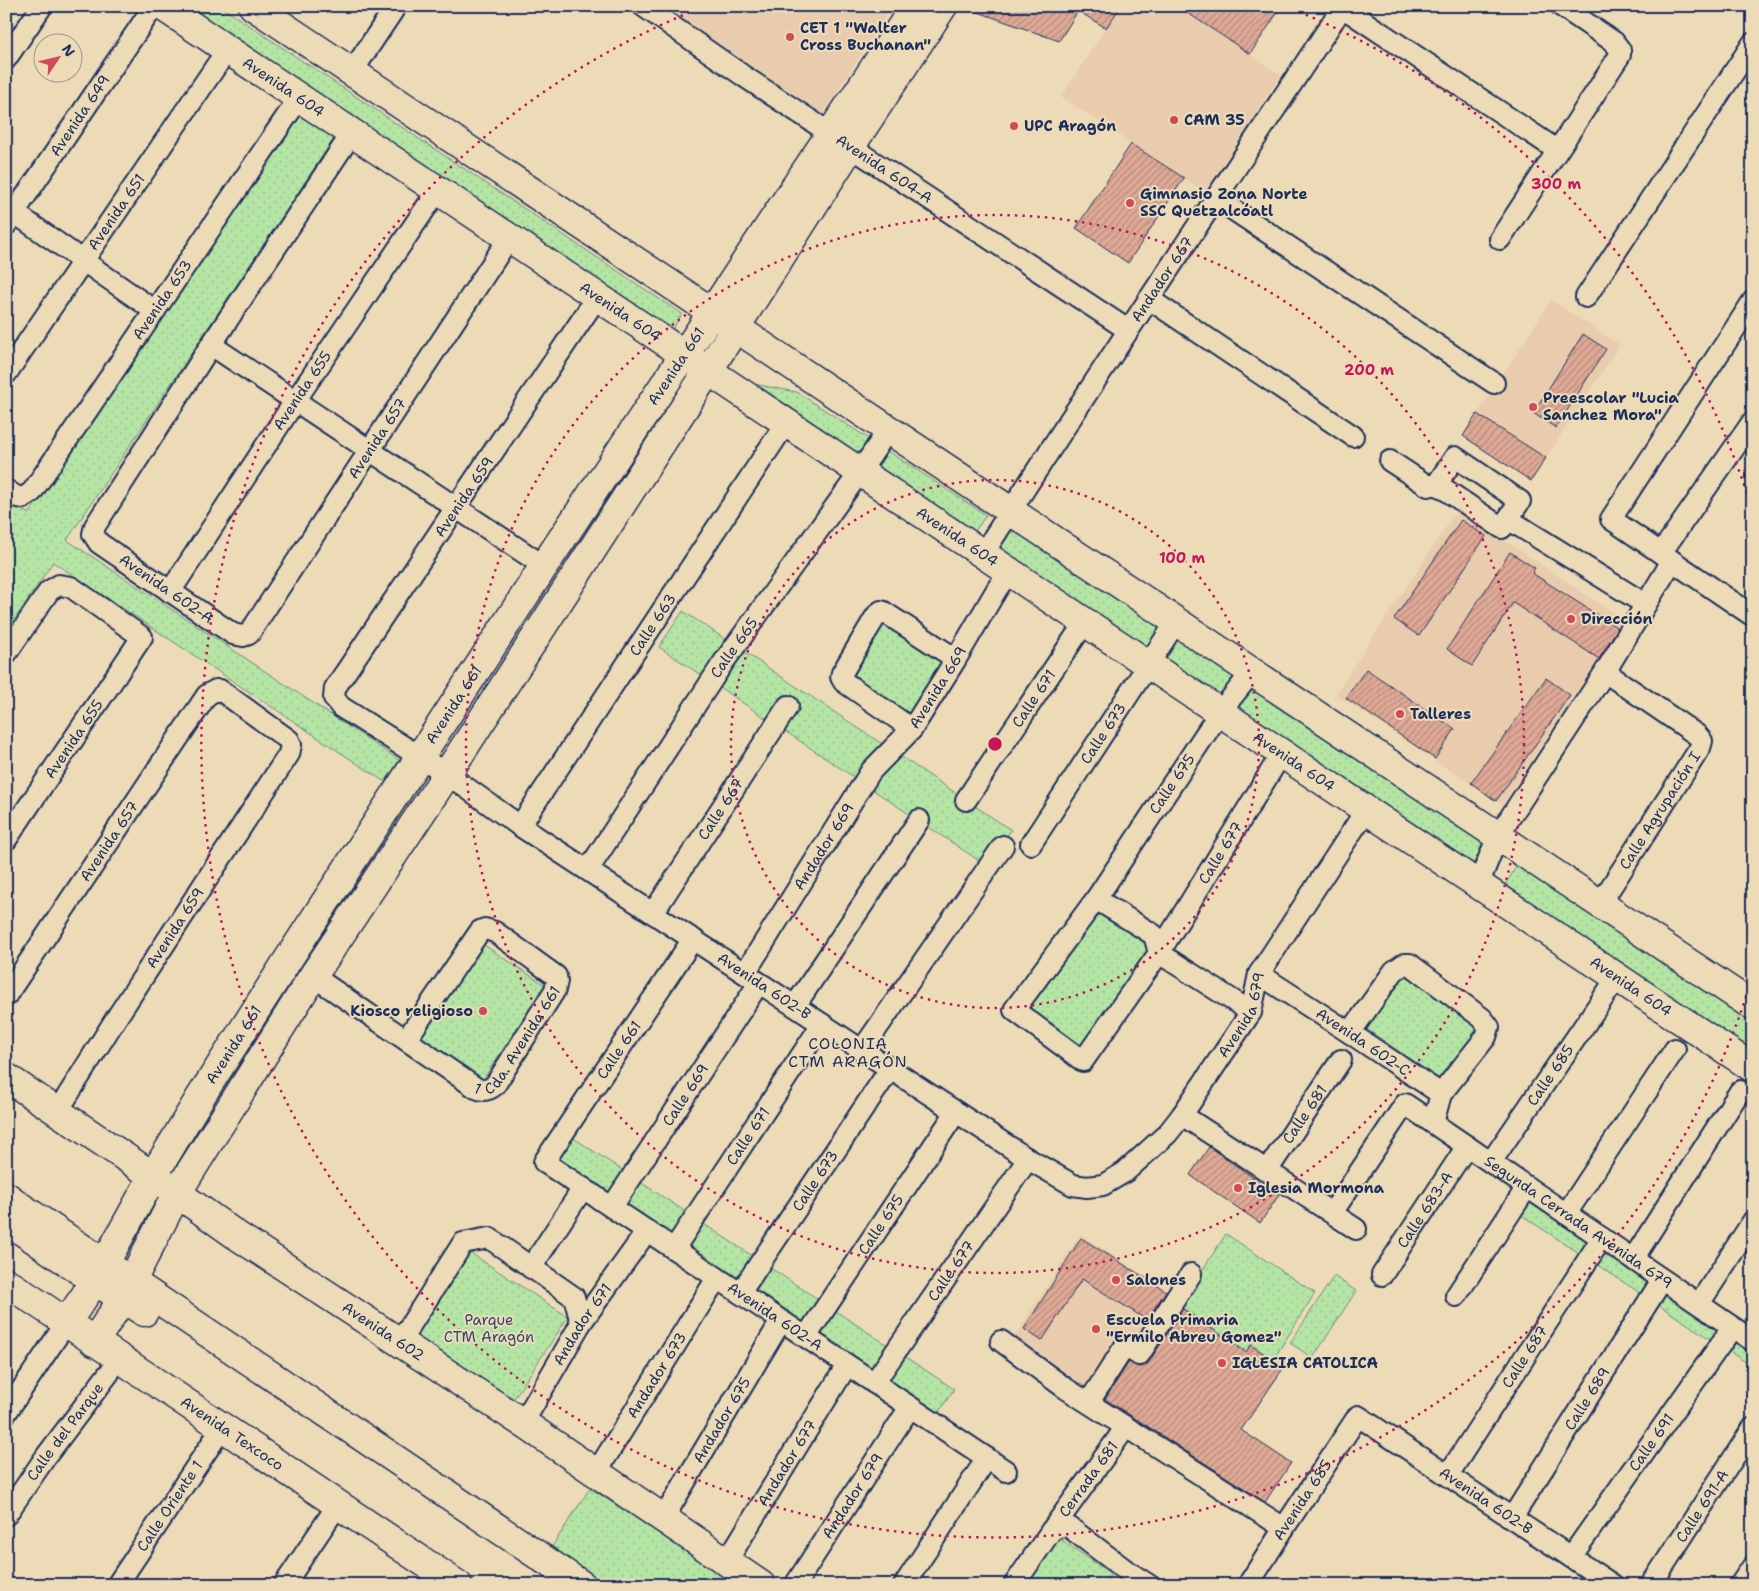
<svg xmlns="http://www.w3.org/2000/svg" width="1759" height="1591" viewBox="0 0 1759 1591" font-family="'Shantell Sans',sans-serif">
	<style>
		.built { fill: #e9ccae }
		.green { fill: url(#green-dots); stroke: #688a81 }
		.building { fill: url(#building-hatch); stroke: #1b2f5e }
		.lines { fill: none; stroke-linecap: round; stroke-linejoin: round }
		.street-casing { stroke: #1b2f5e; stroke-width: 24 }
		.secondary-casing { stroke: #1b2f5e; stroke-width: 31 }
		.primary-casing { stroke: #1b2f5e; stroke-width: 31 }
		.street { stroke: #eddbb8; stroke-width: 20 }
		.secondary { stroke: #eddbb8; stroke-width: 28 }
		.primary { stroke: #eddbb8; stroke-width: 28 }
		.ring { fill: none; stroke: #c2185b; stroke-width: 2.5; stroke-dasharray: 2.5 5 }
		.poi-dot { fill: #d1495b; stroke: #eddbb8; stroke-width: 2 }
		.labels { text-anchor: middle; stroke-width: 4; stroke-linejoin: round; paint-order: stroke }
		.poi-label { font-size: 15px; font-weight: bold; fill: #1b2f5e; stroke: #eddbb8; text-anchor: start }
		.street-label { font-size: 15px; fill: #1b2f5e; stroke: #eddbb8 }
		.park-label { font-size: 15px; fill: #324a68; stroke: #eddbb8 }
		.neighbourhood-label { font-size: 16px; letter-spacing: 1px; fill: #1b2f5e; stroke: #eddbb8 }
		.centre { fill: #c2185b; stroke: #eddbb8; stroke-width: 2.5 }
		.ring-label { font-size: 15px; text-anchor: middle; font-weight: bold; fill: #c2185b; stroke: #eddbb8; stroke-width: 4; stroke-linejoin: round; paint-order: stroke }
	</style>
	<defs>
		<pattern id="green-dots" width="8" height="8" patternUnits="userSpaceOnUse" patternTransform="scale(1.25)"><rect width="8" height="8" fill="#b5e5a4"/><path d="M2 2h.1M6 6h.1" fill="none" stroke="#9bc590" stroke-width="1.8" stroke-linecap="round"/></pattern>
		<pattern id="building-hatch" width="6" height="6" patternUnits="userSpaceOnUse" patternTransform="scale(1.25)"><rect width="6" height="6" fill="#dfa995"/><path d="M-1 1l2-2M0 6l6-6M5 7l2-2" fill="none" stroke="#b48a7d"/></pattern>
	</defs>
	<rect width="100%" height="100%" fill="#eddbb8"/>
	<filter id="ink" filterUnits="userSpaceOnUse"><feTurbulence type="fractalNoise" baseFrequency=".02" numOctaves="2"/><feDisplacementMap in="SourceGraphic" scale="10" xChannelSelector="R" yChannelSelector="G"/><feConvolveMatrix kernelMatrix="1 2 1 2 8 2 1 2 1" color-interpolation-filters="sRGB"/></filter>
	<g filter="url(#ink)">
		<g class="built">
			<path d="M663,6h229l-69,108z"/>
			<path d="M1120,6h57l104,69 -76,117 -144,-95z"/>
			<path d="M1551,300l69,45 -89,136 -68,-45z"/>
			<path d="M1458,509l166,111 -122,185 -167,-111z"/>
			<path d="M1080,1234l93,60 -35,54 -49,45 -78,-50z"/>
		</g>
		<g class="green">
			<path d="M179,6h41l462,308 -12,19z"/>
			<path d="M299,109l38,25 -270,406 332,220 -14,22 -332,-220 -47,70v-84l8,-12 -8,-5v-31l23,14z"/>
			<path d="M742,382l55,10 189,123 -14,21z"/>
			<path d="M1011,529l474,316 -15,23 -474,-316z"/>
			<path d="M683,611l328,219 -24,36 -328,-219z"/>
			<path d="M885,619l64,43 -40,59 -64,-43z"/>
			<path d="M1517,866l236,156v36l-253,-166z"/>
			<path d="M1094,907l57,40 -71,101 -55,-41z"/>
			<path d="M481,943l64,42 -63,96 -64,-42z"/>
			<path d="M1402,971l77,55 -38,55 -77,-54z"/>
			<path d="M569,1135l385,254 -19,29 -385,-254z"/>
			<path d="M1537,1185l216,142v40l-235,-154z"/>
			<path d="M1226,1234l89,59 -42,67 -22,-15 -5,7 -67,-46z"/>
			<path d="M469,1252l99,65 -59,89 -98,-65z"/>
			<path d="M1334,1276l22,15 -43,67 -23,-15z"/>
			<path d="M590,1488l147,97h-137l-51,-34z"/>
			<path d="M1059,1538l52,36 -7,11h-77z"/>
		</g>
		<g class="building">
			<path d="M967,6h154l-15,22 -28,-17 -19,30 -92,-33z"/>
			<path d="M1177,6h105l-32,48z"/>
			<path d="M1131,144l53,34 -56,85 -52,-35z"/>
			<path d="M1583,334l23,15 -50,79 -23,-15z"/>
			<path d="M1477,414l69,44 -15,23 -68,-45z"/>
			<path d="M1461,520l25,16 -67,100 -25,-17z"/>
			<path d="M1510,552l25,16 -3,5 86,55 -19,31 -86,-56 -41,63 -25,-17z"/>
			<path d="M1366,669l89,60 -20,30 -89,-61z"/>
			<path d="M1546,678l24,17 -74,106 -25,-18z"/>
			<path d="M1209,1147l70,48 -19,28 -70,-48z"/>
			<path d="M1081,1238l85,53 -19,29 -65,-41 -40,62 -18,-12z"/>
			<path d="M1183,1309l63,43 5,-7 33,22 -43,63 50,33 -26,39 -160,-103 24,-37 10,5 5,-1 5,-4z"/>
		</g>
		<g class="lines">
			<defs>
				<g id="street">
					<path id="s1" d="M643,6l102,71 383,253"/>
					<path d="M1342,7l215,143"/>
					<path d="M6,59l36,-53"/>
					<path d="M352,72l44,-66"/>
					<path id="s2" d="M352,133l-141,212 -116,181 -2,8 6,9 134,91 10,2 6,-2 260,-396"/>
					<path d="M1217,199l277,184"/>
					<path d="M6,207l149,104"/>
					<path id="s3" d="M6,225l148,-219"/>
					<path d="M1500,239l120,-184v-5l-6,-8 -53,-36"/>
					<path id="s4" d="M597,297l-262,391 -1,10 7,9 106,67 73,52 508,333 45,26 14,2 16,-2 22,-13 43,-39 14,-18 69,-103 8,-38 107,-164"/>
					<path d="M1586,297l167,-254"/>
					<path d="M1149,299l204,137"/>
					<path d="M1753,301l-142,218 142,97"/>
					<path d="M211,345l333,221"/>
					<path id="s5" d="M6,374l221,-324"/>
					<path d="M1455,457l65,44 -18,27 -65,-44z"/>
					<path d="M1390,461l38,25 9,-2"/>
					<path id="s6" d="M6,490l11,7 6,1 9,-6 267,-394"/>
					<path d="M1508,519l137,85"/>
					<path d="M1661,553l92,-132"/>
					<path id="s7" d="M983,554c117,-184 240,-365 360,-548"/>
					<path id="s8" d="M170,592l125,-191 143,-211"/>
					<path d="M6,654l43,-63 10,-6 12,2 71,50 -136,203"/>
					<path id="s9" d="M956,659l-72,-47 -3,-1 -5,5 -34,57 -1,4 3,5 68,47 44,-70 41,-70 12,-17"/>
					<path id="s10" d="M1252,672l-32,40 -124,187 -82,111 69,51 76,-108 123,-200"/>
					<path id="s11" d="M966,800l119,-178"/>
					<path id="s12" d="M520,826l266,-403"/>
					<path id="s13" d="M1031,844l145,-222"/>
					<path id="s14" d="M588,870l135,-207 137,-191 28,-42"/>
					<path d="M1478,885l20,-49 107,-164 67,-111"/>
					<path d="M1096,899l58,36 5,18"/>
					<path id="s15" d="M1600,904l100,-156 2,-7 -5,-6 -92,-63"/>
					<path id="s16" d="M653,913l135,-207"/>
					<path id="s17" d="M693,939l-149,223 462,309"/>
					<path d="M1159,953l92,59"/>
					<path id="s18" d="M745,973l126,-202 41,-42"/>
					<path id="s19" d="M1259,974l91,59 91,61 -8,29"/>
					<path id="s20" d="M313,976l163,112c8,4 13,2 19,-3l60,-95 2,-9 -1,-5 -61,-44 -10,-3 -5,2 -74,109"/>
					<path id="s21" d="M6,996l201,-301 9,-5h4l69,50 2,5 -2,9 -174,266 -57,91"/>
					<path d="M795,1006l124,-186"/>
					<path d="M1350,1033l44,-62 10,-7h6l5,4 67,50 7,9 -3,10 -45,57"/>
					<path d="M862,1050l141,-204"/>
					<path d="M1182,1115l174,114"/>
					<path id="s22" d="M1491,1162l119,-174"/>
					<path id="s23" d="M1267,1171l74,-111"/>
					<path id="s24" d="M612,1207l147,-224"/>
					<path id="s25" d="M1332,1213l73,-109 348,237"/>
					<path d="M1566,1214l109,-165"/>
					<path id="s26" d="M674,1249l148,-225"/>
					<path d="M1633,1259l107,-168"/>
					<path d="M531,1268l52,-80"/>
					<path id="s27" d="M1382,1275l85,-129"/>
					<path id="s28" d="M740,1293l150,-224"/>
					<path d="M1456,1296l71,-109"/>
					<path d="M1699,1304l54,-83"/>
					<path id="s29" d="M806,1337l150,-225"/>
					<path d="M1001,1341l64,47 219,140"/>
					<path d="M399,1343l64,-100 26,-5 85,59 7,26"/>
					<path id="s30" d="M874,1383l154,-224"/>
					<path d="M1089,1402l36,-56 14,9 52,-81"/>
					<path d="M6,1413l60,-90"/>
					<path id="s31" d="M523,1423l58,-100 66,-92"/>
					<path id="s32" d="M596,1473l121,-195"/>
					<path id="s33" d="M1448,1475l154,-237"/>
					<path id="s34" d="M6,1515l41,-60 62,-82"/>
					<path id="s35" d="M1512,1518l150,-238"/>
					<path id="s36" d="M663,1519l118,-198"/>
					<path id="s37" d="M1051,1531l75,-104"/>
					<path id="s38" d="M1571,1557l161,-229"/>
					<path id="s39" d="M727,1561l120,-196"/>
					<path id="s40" d="M117,1585l105,-157"/>
					<path d="M284,1585l55,-82"/>
					<path id="s41" d="M795,1585l115,-178"/>
					<path d="M904,1585l83,-127"/>
					<path d="M1014,1585l37,-54 9,-5 9,1 58,44 22,14"/>
					<path id="s42" d="M1248,1585l36,-57 74,-112 255,169"/>
					<path id="s43" d="M1651,1585l102,-157"/>
					<path d="M1740,1585l13,-19"/>
				</g>
				<g id="secondary">
					<path id="s44" d="M162,6l1591,1062"/>
					<path d="M253,6l1500,1000"/>
					<path id="s45" d="M6,1077l147,99 83,59 287,188 238,162"/>
					<path id="s46" d="M6,1282l452,303"/>
					<path id="s47" d="M66,1323l29,-42 58,-105 48,-80 88,-138 255,-392 371,-560"/>
					<path d="M94,1342l29,-44 54,-105 136,-217 134,-202 261,-403 143,-225 92,-140"/>
				</g>
				<g id="primary">
					<path d="M6,1196l12,9 564,380"/>
					<path d="M9,1222l86,59 49,31"/>
				</g>
			</defs>
			<use href="#street" class="street-casing"/>
			<use href="#secondary" class="secondary-casing"/>
			<use href="#primary" class="primary-casing"/>
			<use href="#street" class="street"/>
			<use href="#secondary" class="secondary"/>
			<use href="#primary" class="primary"/>
		</g>
	</g>
	<g class="ring">
		<circle cx="995" cy="744" r="264"/>
		<circle cx="995" cy="744" r="529"/>
		<path d="M1751 982A793 793 0 1 1 698 9M1292 9A793 793 0 0 1 1751 506"/>
	</g>
	<g class="poi-dot">
		<circle cx="790" cy="37" r="5"/>
		<circle cx="1174" cy="120" r="5"/>
		<circle cx="1014" cy="126" r="5"/>
		<circle cx="1130" cy="203" r="5"/>
		<circle cx="1533" cy="407" r="5"/>
		<circle cx="1571" cy="619" r="5"/>
		<circle cx="1400" cy="714" r="5"/>
		<circle cx="483" cy="1011" r="5"/>
		<circle cx="1238" cy="1188" r="5"/>
		<circle cx="1116" cy="1280" r="5"/>
		<circle cx="1096" cy="1329" r="5"/>
		<circle cx="1222" cy="1363" r="5"/>
	</g>
	<g class="labels">
		<g class="poi-label">
			<text x="800" y="33">CET 1 "Walter<tspan x="800" dy="17">Cross Buchanan"</tspan></text>
			<text x="1184" y="125">CAM 35</text>
			<text x="1024" y="131">UPC Aragón</text>
			<text x="1140" y="199">Gimnasio Zona Norte<tspan x="1140" dy="17">SSC Quetzalcóatl</tspan></text>
			<text x="1543" y="403">Preescolar "Lucia<tspan x="1543" dy="17">Sanchez Mora"</tspan></text>
			<text x="1581" y="624">Dirección</text>
			<text x="1410" y="719">Talleres</text>
			<text x="473" y="1016" text-anchor="end">Kiosco religioso</text>
			<text x="1248" y="1193">Iglesia Mormona</text>
			<text x="1126" y="1285">Salones</text>
			<text x="1106" y="1325">Escuela Primaria<tspan x="1106" dy="17">"Ermilo Abreu Gomez"</tspan></text>
			<text x="1232" y="1368">IGLESIA CATOLICA</text>
		</g>
		<g class="street-label">
			<text dy="5" stroke="none"><textPath href="#s44" startOffset="146">Avenida 604</textPath></text>
			<text dy="5" stroke="none"><textPath href="#s3" startOffset="132">Avenida 649</textPath></text>
			<text dy="5" stroke="none"><textPath href="#s1" startOffset="291">Avenida 604-A</textPath></text>
			<text dy="5" stroke="none"><textPath href="#s5" startOffset="196">Avenida 651</textPath></text>
			<text dy="5" stroke="none"><textPath href="#s7" startOffset="328">Andador 667</textPath></text>
			<text dy="5" stroke="none"><textPath href="#s6" startOffset="262">Avenida 653</textPath></text>
			<text dy="5" stroke="none"><textPath href="#s44" startOffset="551">Avenida 604</textPath></text>
			<text dy="5" stroke="none"><textPath href="#s47" startOffset="1135">Avenida 661</textPath></text>
			<text dy="5" stroke="none"><textPath href="#s8" startOffset="241">Avenida 655</textPath></text>
			<text dy="5" stroke="none"><textPath href="#s2" startOffset="901">Avenida 657</textPath></text>
			<text transform="translate(464 497) rotate(-56)" y="5">Avenida 659</text>
			<text dy="5" stroke="none"><textPath href="#s44" startOffset="956">Avenida 604</textPath></text>
			<text dy="5" stroke="none"><textPath href="#s2" startOffset="570">Avenida 602-A</textPath></text>
			<text dy="5" stroke="none"><textPath href="#s12" startOffset="241">Calle 663</textPath></text>
			<text dy="5" stroke="none"><textPath href="#s14" startOffset="266">Calle 665</textPath></text>
			<text dy="5" stroke="none"><textPath href="#s9" startOffset="304">Avenida 669</textPath></text>
			<text dy="5" stroke="none"><textPath href="#s11" startOffset="122">Calle 671</textPath></text>
			<text dy="5" stroke="none"><textPath href="#s47" startOffset="730">Avenida 661</textPath></text>
			<text dy="5" stroke="none"><textPath href="#s13" startOffset="132">Calle 673</textPath></text>
			<text transform="translate(74 739) rotate(-56)" y="5">Avenida 655</text>
			<text dy="5" stroke="none"><textPath href="#s44" startOffset="1361">Avenida 604</textPath></text>
			<text transform="translate(1172 784) rotate(-56)" y="5">Calle 675</text>
			<text dy="5" stroke="none"><textPath href="#s16" startOffset="124">Calle 667</textPath></text>
			<text dy="5" stroke="none"><textPath href="#s15" startOffset="111">Calle Agrupación I</textPath></text>
			<text dy="5" stroke="none"><textPath href="#s21" startOffset="186">Avenida 657</textPath></text>
			<text dy="5" stroke="none"><textPath href="#s18" startOffset="149">Andador 669</textPath></text>
			<text dy="5" stroke="none"><textPath href="#s10" startOffset="749">Calle 677</textPath></text>
			<text transform="translate(175 928) rotate(-57)" y="5">Avenida 659</text>
			<text dy="5" stroke="none"><textPath href="#s4" startOffset="999">Avenida 602-B</textPath></text>
			<text dy="5" stroke="none"><textPath href="#s44" startOffset="1766">Avenida 604</textPath></text>
			<text dy="5" stroke="none"><textPath href="#s4" startOffset="1621">Avenida 679</textPath></text>
			<text dy="5" stroke="none"><textPath href="#s20" startOffset="265">1 Cda. Avenida 661</textPath></text>
			<text dy="5" stroke="none"><textPath href="#s19" startOffset="124">Avenida 602-C</textPath></text>
			<text dy="5" stroke="none"><textPath href="#s47" startOffset="325">Avenida 661</textPath></text>
			<text transform="translate(619 1050) rotate(-56)" y="5">Calle 661</text>
			<text dy="5" stroke="none"><textPath href="#s22" startOffset="105">Calle 685</textPath></text>
			<text dy="5" stroke="none"><textPath href="#s24" startOffset="134">Calle 669</textPath></text>
			<text dy="5" stroke="none"><textPath href="#s23" startOffset="68">Calle 681</textPath></text>
			<text dy="5" stroke="none"><textPath href="#s26" startOffset="135">Calle 671</textPath></text>
			<text dy="5" stroke="none"><textPath href="#s28" startOffset="135">Calle 673</textPath></text>
			<text dy="5" stroke="none"><textPath href="#s27" startOffset="78">Calle 683-A</textPath></text>
			<text dy="5" stroke="none"><textPath href="#s25" startOffset="341">Segunda Cerrada Avenida 679</textPath></text>
			<text dy="5" stroke="none"><textPath href="#s29" startOffset="135">Calle 675</textPath></text>
			<text dy="5" stroke="none"><textPath href="#s30" startOffset="136">Calle 677</textPath></text>
			<text dy="5" stroke="none"><textPath href="#s17" startOffset="546">Avenida 602-A</textPath></text>
			<text dy="5" stroke="none"><textPath href="#s31" startOffset="115">Andador 671</textPath></text>
			<text dy="5" stroke="none"><textPath href="#s45" startOffset="455">Avenida 602</textPath></text>
			<text dy="5" stroke="none"><textPath href="#s33" startOffset="141">Calle 687</textPath></text>
			<text dy="5" stroke="none"><textPath href="#s32" startOffset="115">Andador 673</textPath></text>
			<text dy="5" stroke="none"><textPath href="#s35" startOffset="141">Calle 689</textPath></text>
			<text dy="5" stroke="none"><textPath href="#s36" startOffset="115">Andador 675</textPath></text>
			<text dy="5" stroke="none"><textPath href="#s34" startOffset="102">Calle del Parque</textPath></text>
			<text dy="5" stroke="none"><textPath href="#s46" startOffset="272">Avenida Texcoco</textPath></text>
			<text dy="5" stroke="none"><textPath href="#s38" startOffset="140">Calle 691</textPath></text>
			<text dy="5" stroke="none"><textPath href="#s39" startOffset="115">Andador 677</textPath></text>
			<text dy="5" stroke="none"><textPath href="#s37" startOffset="64">Cerrada 681</textPath></text>
			<text dy="5" stroke="none"><textPath href="#s41" startOffset="106">Andador 679</textPath></text>
			<text dy="5" stroke="none"><textPath href="#s42" startOffset="101">Avenida 685</textPath></text>
			<text dy="5" stroke="none"><textPath href="#s42" startOffset="355">Avenida 602-B</textPath></text>
			<text dy="5" stroke="none"><textPath href="#s40" startOffset="95">Calle Oriente 1</textPath></text>
			<text dy="5" stroke="none"><textPath href="#s43" startOffset="94">Calle 691-A</textPath></text>
		</g>
		<g class="park-label">
			<text x="489" y="1325">Parque<tspan x="489" dy="17">CTM Aragón</tspan></text>
		</g>
		<g class="neighbourhood-label">
			<text x="848" y="1049">COLONIA<tspan x="848" dy="18">CTM ARAGÓN</tspan></text>
		</g>
	</g>
	<circle cx="995" cy="744" r="8" class="centre"/>
	<g class="ring-label">
		<text x="1556" y="189">300 m</text>
		<text x="1369" y="375">200 m</text>
		<text x="1182" y="563">100 m</text>
	</g>
	<rect width="1759" height="1591" fill="none" stroke="#eddbb8" stroke-width="25"/>
	<rect x="12" y="12" width="1734" height="1566" fill="none" stroke="#1b2f5e" stroke-width="2" filter="url(#ink)"/>
	<g transform="translate(58 58) rotate(55)"><circle r="24" fill="#eddbb8" stroke="#999694"/>
	<path d="M0-4L9 19L0 12L-9 19Z" fill="#d1495b"/>
	<text y="-8" font-size="14" font-weight="bold" text-anchor="middle" fill="#1b2f5e">N</text>
	</g>
</svg>
